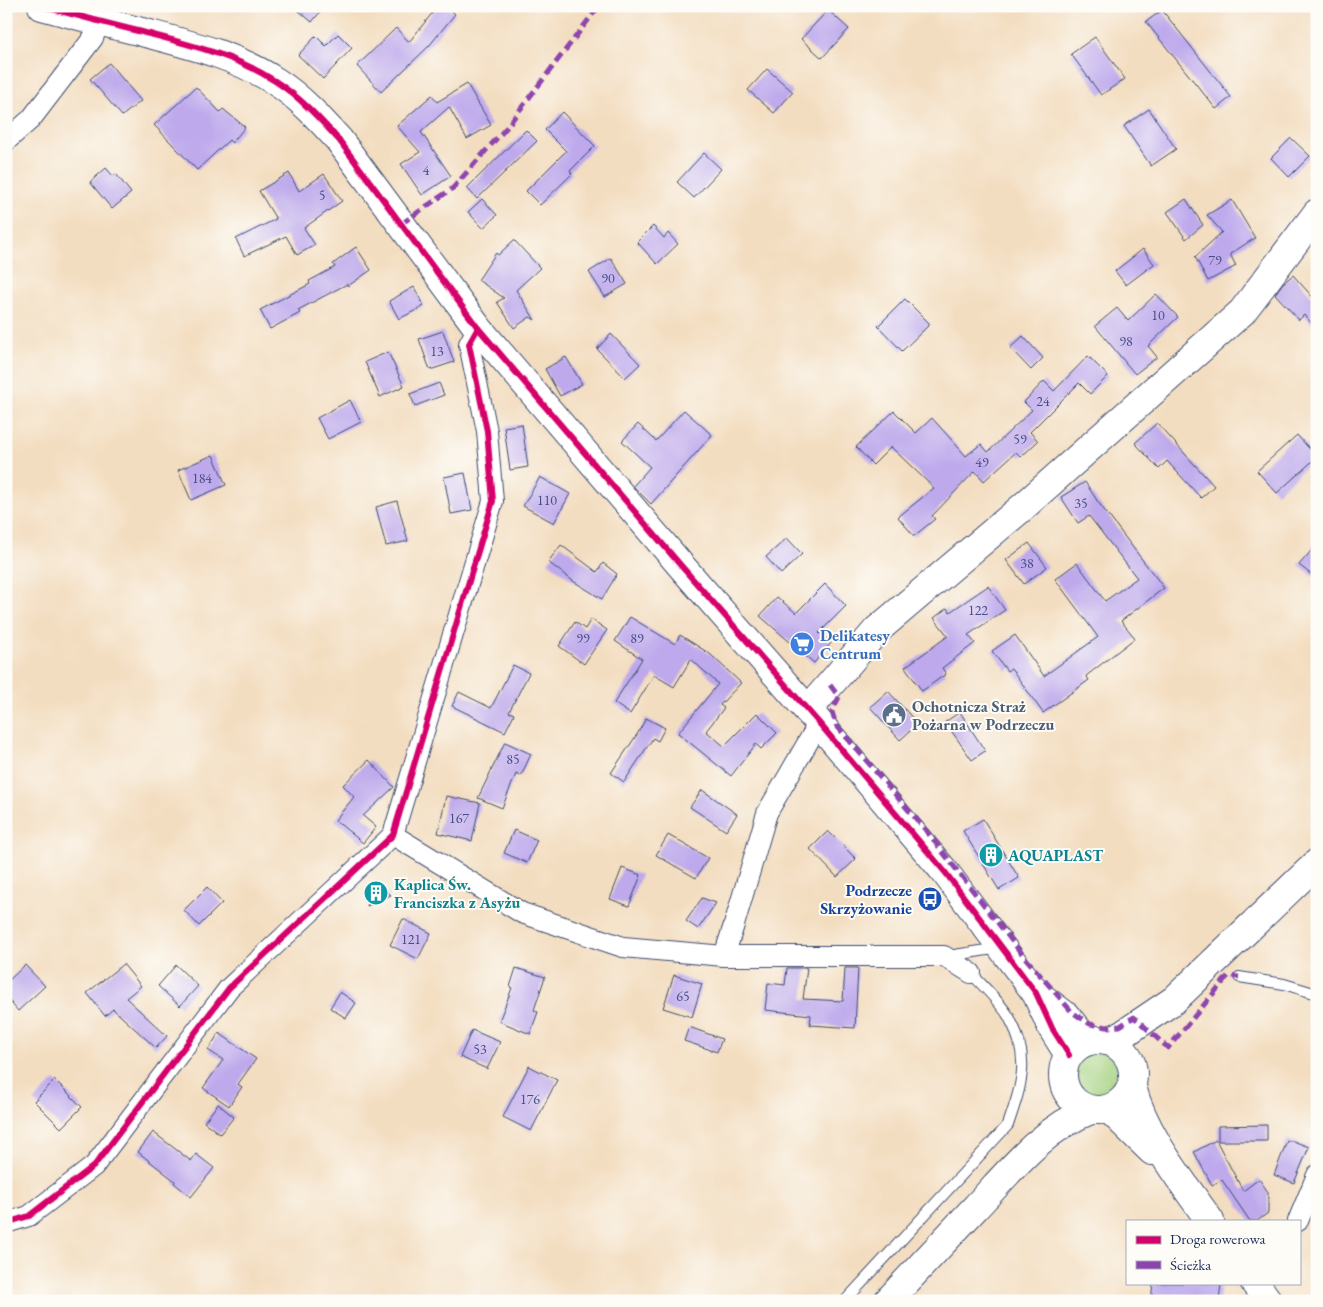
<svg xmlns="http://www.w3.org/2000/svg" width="1323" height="1307" viewBox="0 0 1323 1307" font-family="'EB Garamond',serif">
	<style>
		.green { fill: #a3d07e; stroke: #5f806e }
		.building { fill: #bda9ec }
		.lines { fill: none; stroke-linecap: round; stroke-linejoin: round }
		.lane-casing { stroke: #3b496d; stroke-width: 12 }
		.street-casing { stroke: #3b496d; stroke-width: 22 }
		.secondary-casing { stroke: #3b496d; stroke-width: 30 }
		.primary-casing { stroke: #3b496d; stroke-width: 30 }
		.lane { stroke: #fff; stroke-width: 10 }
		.street { stroke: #fff; stroke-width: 20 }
		.secondary { stroke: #fff; stroke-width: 28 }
		.primary { stroke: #fff; stroke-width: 28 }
		.quiet { stroke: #8e44ad; stroke-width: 5; stroke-dasharray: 10 5; stroke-linecap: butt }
		.cycleway-casing { stroke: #fdfcf7; stroke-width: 9 }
		.cycleway { stroke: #d6006c; stroke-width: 6 }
		.labels { text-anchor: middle; stroke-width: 4; stroke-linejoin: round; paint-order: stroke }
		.number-label { font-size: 14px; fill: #444e82 }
		.shop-label { font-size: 16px; font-weight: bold; fill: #366cbe; stroke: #fdfcf7; text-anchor: start }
		.service-label { font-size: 16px; font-weight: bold; fill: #4e5e75; stroke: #fdfcf7; text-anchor: start }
		.culture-label { font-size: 16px; font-weight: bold; fill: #0d838f; stroke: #fdfcf7; text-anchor: start }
		.transit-label { font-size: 16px; font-weight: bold; fill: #164399; stroke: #fdfcf7; text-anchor: end }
	</style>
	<rect width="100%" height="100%" fill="#fdfcf7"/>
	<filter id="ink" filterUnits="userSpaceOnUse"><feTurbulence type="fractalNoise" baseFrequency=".02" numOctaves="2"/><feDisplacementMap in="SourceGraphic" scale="10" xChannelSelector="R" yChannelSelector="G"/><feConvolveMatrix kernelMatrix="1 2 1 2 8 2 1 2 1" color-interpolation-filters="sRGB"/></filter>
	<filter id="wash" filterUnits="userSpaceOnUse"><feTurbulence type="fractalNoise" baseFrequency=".0096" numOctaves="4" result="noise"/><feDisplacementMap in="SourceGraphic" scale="20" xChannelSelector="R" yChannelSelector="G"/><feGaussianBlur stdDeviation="1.12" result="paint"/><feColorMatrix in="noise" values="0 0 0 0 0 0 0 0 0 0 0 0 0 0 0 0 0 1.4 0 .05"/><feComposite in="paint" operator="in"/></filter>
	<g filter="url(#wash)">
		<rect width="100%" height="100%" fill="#f3ddc0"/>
		<circle class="green" cx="1099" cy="1075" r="26"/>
		<g id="blocks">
			<g class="building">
				<path d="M293,6h32l-13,16z"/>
				<path d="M438,6h8l9,8 -26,32 -48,46 -24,-26 39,-38 13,14z"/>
				<path d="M828,10l21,19 -27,29 -21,-19z"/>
				<path d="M1162,10l69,87 -15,12 -70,-87z"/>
				<path d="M338,34l14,14 -29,31 -25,-24 18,-19 10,10z"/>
				<path d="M1095,37l30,42 -24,16 -30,-41z"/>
				<path d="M109,63l32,38 -19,15 -32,-37z"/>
				<path d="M767,69l26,23 -19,21 -26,-23z"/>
				<path d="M467,84l24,41 -24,14 -18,-32 -28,25 30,44 -29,19 -21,-31 19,-12 -23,-26 35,-31 5,7z"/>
				<path d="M196,87l24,25 3,-3 22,18 -13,16 -3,-3 -32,30 -43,-45z"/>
				<path d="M1149,109l27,40 -25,17 -27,-40z"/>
				<path d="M562,112l33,34 -25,25 2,3 -32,31 -14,-14 40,-40 -21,-21z"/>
				<path d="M526,130l11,11 -60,58 -10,-11z"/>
				<path d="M1291,138l19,18 -21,21 -18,-19z"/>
				<path d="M704,153l17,16 -27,29 -17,-16z"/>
				<path d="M106,168l7,8 3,-2 15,19 -19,16 -22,-27z"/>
				<path d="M289,173l10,18 25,-17 18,27 -38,27 11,17 -18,10 -11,-19 -42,20 -8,-17 40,-20 -17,-28z"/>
				<path d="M482,199l15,16 -14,13 -15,-16z"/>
				<path d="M1186,199l17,26 -17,14 -19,-27z"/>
				<path d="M1232,200l23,38 -25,16 6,12 -28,15 -13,-24 27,-25 -15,-17z"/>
				<path d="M653,226l11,12 4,-5 10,11 -21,20 -20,-22z"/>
				<path d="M514,240l26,28 -24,22 19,30 -5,-3 -16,11 -17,-26 7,-4 -26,-18 18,-27 2,2z"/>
				<path d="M356,247l15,23 -23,16 -1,-2 -49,26 2,3 -30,16 -10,-19 50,-26 -1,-3 26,-14 -2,-3z"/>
				<path d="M1143,249l11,15 -28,21 -11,-14z"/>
				<path d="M611,258l16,26 -22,13 -16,-25z"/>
				<path d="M1293,275l24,27v27l-13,-14 -5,5 -24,-26 8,-11z"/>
				<path d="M414,287l10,19 -25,13 -10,-18z"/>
				<path d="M1156,294l22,23 -30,29 9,11 -22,17 -40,-48 22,-18 11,13z"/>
				<path d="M905,299l25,25 -28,27 -24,-25z"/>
				<path d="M443,331l11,31 -24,8 -11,-31z"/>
				<path d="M611,334l29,30 -15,14 -28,-29z"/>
				<path d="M1023,336l20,22 -12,12 -21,-22z"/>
				<path d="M388,352l16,34 -24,11 -15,-35z"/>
				<path d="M1088,356l20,20 -18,18 -11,-11 -49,49 8,9 -17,16 -5,-5 -32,29 -9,-10 -43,45 3,3 -21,17 -16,-19 36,-29 -43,-41 -18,18 -17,-18 38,-36 22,22 16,-15 34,38 15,-12 7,8 44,-42 -8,-8 20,-21 10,10z"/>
				<path d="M566,357l16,27 -22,12 -15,-27z"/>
				<path d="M439,383l5,12 -29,11 -5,-12z"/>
				<path d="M350,400l11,22 -33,17 -11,-21z"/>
				<path d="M684,410l28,25 -61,69 -18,-18 17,-19 -28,-26 16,-17 18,17z"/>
				<path d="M1157,423l57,63 -13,12 -34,-37 -8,8 -24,-26z"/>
				<path d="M522,424l6,43 -18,3 -6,-43z"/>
				<path d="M1297,435l20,22 -40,36 -20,-22z"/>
				<path d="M213,455l13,30 -35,15 -13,-30z"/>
				<path d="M465,473l7,37 -21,4 -7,-37z"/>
				<path d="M540,477l30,17 -16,29 -31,-17z"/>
				<path d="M1085,482l13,20 66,86 -43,33 14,17 -49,38 3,4 -46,33 -32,-45 -4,3 -15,-20 23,-16 29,41 54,-39 -43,-58 22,-16 28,38 32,-23 -48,-62 -11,7 -17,-26z"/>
				<path d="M397,501l11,40 -22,5 -10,-39z"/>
				<path d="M787,538l15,16 -21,20 -15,-17z"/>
				<path d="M1029,543l18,24 -23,17 -18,-24z"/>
				<path d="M1317,544v35l-18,-14z"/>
				<path d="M561,545l36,27 6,-9 14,11 -15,25 -29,-18 -25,-19z"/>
				<path d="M825,584l21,22 -27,27 12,10 -17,20 -54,-47 17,-19 19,16z"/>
				<path d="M988,586l17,24 -37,25 7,8 -33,25 4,6 -24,17 -17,-24 43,-31 -14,-18 13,-10 3,4z"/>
				<path d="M630,617l45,27 5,-9 30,19 31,29 -21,22 4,3 -18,23 18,15 33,-33 20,20 -16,16 -5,-5 -25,32 -53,-43 40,-49 -27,-25 -17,28 -20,-12 -24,39 -16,-11 28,-44 -27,-18z"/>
				<path d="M591,619l16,11 -23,34 -25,-18 16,-24 10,7z"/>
				<path d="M513,665l16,8 -20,39 5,2 -9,18 -53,-26 7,-14 32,16z"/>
				<path d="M888,691l30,33 -18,16 -30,-33z"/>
				<path d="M960,712l25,39 -13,9 -27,-38z"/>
				<path d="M646,718l19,10 -7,13 -5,-3 -29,44 -13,-9 27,-40z"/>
				<path d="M505,742l26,12 -10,22 -5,-2 -14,34 -24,-10z"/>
				<path d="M369,760l25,27 -31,29 13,11 -13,16 -28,-23 19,-23 -11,-12z"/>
				<path d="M702,790l35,24 -11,17 -36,-24z"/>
				<path d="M446,796l34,7 -8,38 -34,-8z"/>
				<path d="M983,819l36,59 -20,12 -36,-59z"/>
				<path d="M514,830l23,10 -10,23 -23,-10z"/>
				<path d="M828,831l28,28 -19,18 -27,-28z"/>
				<path d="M668,835l40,23 -12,20 -40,-23z"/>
				<path d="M622,868l19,7 -12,31 -19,-7z"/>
				<path d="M373,884l18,11 -24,11z"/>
				<path d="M207,887l15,16 -23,23 -15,-16z"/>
				<path d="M702,898l14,5 -18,26 -12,-8z"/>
				<path d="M403,919l28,14 -13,26 -28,-14z"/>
				<path d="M123,964l18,22 -15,12 41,38 -11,12 -43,-39 -8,7 -18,-23z"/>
				<path d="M25,965l20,21 -27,25 -12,-14v-14z"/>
				<path d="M176,965l22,21 -18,20 -22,-20z"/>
				<path d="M516,968l29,9 -11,33 4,2 -8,22 -31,-13 13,-33 -2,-1z"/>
				<path d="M787,968h20l-4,31 40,2 2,-33h13l-3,60 -45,-3 1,-10 -46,-5 3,-27 17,2z"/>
				<path d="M674,975l28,9 -10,33 -29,-9z"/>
				<path d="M340,992l16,11 -10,15 -16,-10z"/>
				<path d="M689,1027l33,12 -5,13 -33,-11z"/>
				<path d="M472,1030l28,12 -13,27 -27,-12z"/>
				<path d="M219,1033l37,26 -18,25 4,3 -13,19 -26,-18 20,-28 -15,-10z"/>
				<path d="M529,1066l28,14 -26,51 -28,-14z"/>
				<path d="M55,1080l27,27 -21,21 -27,-27z"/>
				<path d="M218,1104l16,13 -14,17 -16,-12z"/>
				<path d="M1267,1125v16h-49v-15z"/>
				<path d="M153,1132l38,29 5,-7 18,14 -23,29 -17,-14 1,-2 -37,-29z"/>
				<path d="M1216,1140l27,51 16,-12 9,13v21l-11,8h-7l-28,-41 -10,5 -18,-33z"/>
				<path d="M1287,1141h6l16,6 -15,36 -20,-8z"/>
				<path d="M1153,1283h68l-2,18 -48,-3v3h-20z"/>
			</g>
		</g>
	</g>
	<g filter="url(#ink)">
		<use href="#blocks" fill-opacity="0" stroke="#3b496d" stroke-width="1"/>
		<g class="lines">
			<defs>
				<g id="lane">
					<path d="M948,956l52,-8"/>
					<path d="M1239,977l45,7 33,10"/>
					<path d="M845,1301l163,-176c14,-41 23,-68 1,-108 -8,-14 -27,-32 -38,-44"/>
				</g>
				<g id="street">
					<path d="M6,141l25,-22 62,-81 6,-16"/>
					<path d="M819,723l-52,90 -33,112 -10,31h220l27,17"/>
					<path d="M393,835l129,78 101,34 101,9"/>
					<path d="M1298,1221l19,-46"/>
					<path d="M6,1223l23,-7 65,-50 135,-178 164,-153 100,-334 -6,-70 -18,-87 9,-16"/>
				</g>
				<g id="secondary">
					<path d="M42,6c33,9 67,18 100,26 45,12 93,23 133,49 25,16 44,37 64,59l139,188 205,240 136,155 126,149 91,121 16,35 17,27"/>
					<path d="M808,710l69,-80 147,-124 218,-194 75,-99"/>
					<path d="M1045,1000l21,16 21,25"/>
					<path d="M1132,1087c12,47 50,94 78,134"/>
					<path d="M1109,1109l43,42"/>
					<path d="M1255,1283l13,18"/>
				</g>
				<g id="primary">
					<circle cx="1098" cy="1075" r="35"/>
					<path d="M1108,1041l14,-6 52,-35 143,-137"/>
					<path d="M888,1301c29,-31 58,-62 87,-93 34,-36 68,-80 116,-98"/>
				</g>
			</defs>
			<use href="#lane" class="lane-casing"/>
			<use href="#street" class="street-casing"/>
			<use href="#secondary" class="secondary-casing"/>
			<use href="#primary" class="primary-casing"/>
			<use href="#lane" class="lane"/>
			<use href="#street" class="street"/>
			<use href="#secondary" class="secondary"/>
			<use href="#primary" class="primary"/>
			<g class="quiet">
				<path d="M401,224l52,-36 53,-60 93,-122"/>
				<path d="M830,685l9,12 -7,15 4,13 92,108 94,121 50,58 18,12 17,3 13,-1 14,-9 34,31 60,-72 11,1"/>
			</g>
			<defs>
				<g id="cycleway">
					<path d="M42,6c33,9 67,18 100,26 45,12 93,23 133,49 25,16 44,37 64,59l139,188 205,240 136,155 126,149 91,121 16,35 17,27"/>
					<path d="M6,1223l23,-7 65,-50 135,-178 164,-153 100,-334 -6,-70 -18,-87 9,-16"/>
				</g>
			</defs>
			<use href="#cycleway" class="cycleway-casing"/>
			<use href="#cycleway" class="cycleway"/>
		</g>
	</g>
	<defs>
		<symbol id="supermarket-disc" viewBox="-11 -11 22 22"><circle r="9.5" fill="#3f7fe0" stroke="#fdfcf7"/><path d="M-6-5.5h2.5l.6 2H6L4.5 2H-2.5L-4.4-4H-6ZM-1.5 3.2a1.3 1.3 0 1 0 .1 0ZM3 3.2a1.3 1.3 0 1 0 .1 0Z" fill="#fff"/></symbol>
		<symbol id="civic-disc" viewBox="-11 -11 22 22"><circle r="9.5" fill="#5c6f8a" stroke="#fdfcf7"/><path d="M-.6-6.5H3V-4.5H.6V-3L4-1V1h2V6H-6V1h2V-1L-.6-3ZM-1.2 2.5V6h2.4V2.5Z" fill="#fff"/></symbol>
		<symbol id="building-disc" viewBox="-11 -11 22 22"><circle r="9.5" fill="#0f9aa8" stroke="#fdfcf7"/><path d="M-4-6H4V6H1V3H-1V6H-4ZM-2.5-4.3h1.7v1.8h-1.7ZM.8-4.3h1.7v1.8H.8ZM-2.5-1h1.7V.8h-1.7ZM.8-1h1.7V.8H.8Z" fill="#fff"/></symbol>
		<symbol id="bus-disc" viewBox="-11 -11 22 22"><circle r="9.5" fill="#1a4fb4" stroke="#fdfcf7"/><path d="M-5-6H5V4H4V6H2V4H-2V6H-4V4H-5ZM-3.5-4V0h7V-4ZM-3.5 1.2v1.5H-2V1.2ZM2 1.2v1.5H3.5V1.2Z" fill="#fff"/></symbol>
	</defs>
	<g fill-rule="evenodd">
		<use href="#supermarket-disc" x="788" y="630" width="28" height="28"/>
		<use href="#civic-disc" x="880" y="701" width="28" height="28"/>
		<use href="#building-disc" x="977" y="841" width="28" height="28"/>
		<use href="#building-disc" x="362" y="879" width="28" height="28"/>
		<use href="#bus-disc" x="916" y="885" width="28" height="28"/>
	</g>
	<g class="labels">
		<g class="number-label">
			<text x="426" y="175">4</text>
			<text x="322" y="200">5</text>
			<text x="1215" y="265">79</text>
			<text x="608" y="283">90</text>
			<text x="1158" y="320">10</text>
			<text x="1126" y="346">98</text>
			<text x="437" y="356">13</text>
			<text x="1043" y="406">24</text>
			<text x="1020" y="444">59</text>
			<text x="982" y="467">49</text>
			<text x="202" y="483">184</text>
			<text x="547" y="505">110</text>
			<text x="1081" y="508">35</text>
			<text x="1027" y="568">38</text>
			<text x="978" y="615">122</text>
			<text x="583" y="643">99</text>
			<text x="637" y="643">89</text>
			<text x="513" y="764">85</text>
			<text x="459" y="823">167</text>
			<text x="411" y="944">121</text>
			<text x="683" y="1001">65</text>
			<text x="480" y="1054">53</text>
			<text x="530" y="1104">176</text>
		</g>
		<g class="shop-label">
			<text x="820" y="641">Delikatesy<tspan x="820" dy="18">Centrum</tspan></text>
		</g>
		<g class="service-label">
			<text x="912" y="712">Ochotnicza Straż<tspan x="912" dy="18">Pożarna w Podrzeczu</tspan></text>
		</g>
		<g class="culture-label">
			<text x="1008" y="861">AQUAPLAST</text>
			<text x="394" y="890">Kaplica Św.<tspan x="394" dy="18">Franciszka z Asyżu</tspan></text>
		</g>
		<g class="transit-label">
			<text x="912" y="896">Podrzecze<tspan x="912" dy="18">Skrzyżowanie</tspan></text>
		</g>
	</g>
	<rect width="1323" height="1307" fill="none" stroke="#fdfcf7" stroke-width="25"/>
	<rect x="1126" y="1220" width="175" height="65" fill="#fdfcf7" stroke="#a3aaba"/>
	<rect x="1136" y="1236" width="25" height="8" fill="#d6006c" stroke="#a3aaba"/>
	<text x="1170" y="1244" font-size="15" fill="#1b2f5e">Droga rowerowa</text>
	<rect x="1136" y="1261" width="25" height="8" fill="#8e44ad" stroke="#a3aaba"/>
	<text x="1170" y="1270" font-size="15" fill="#1b2f5e">Ścieżka</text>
</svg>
